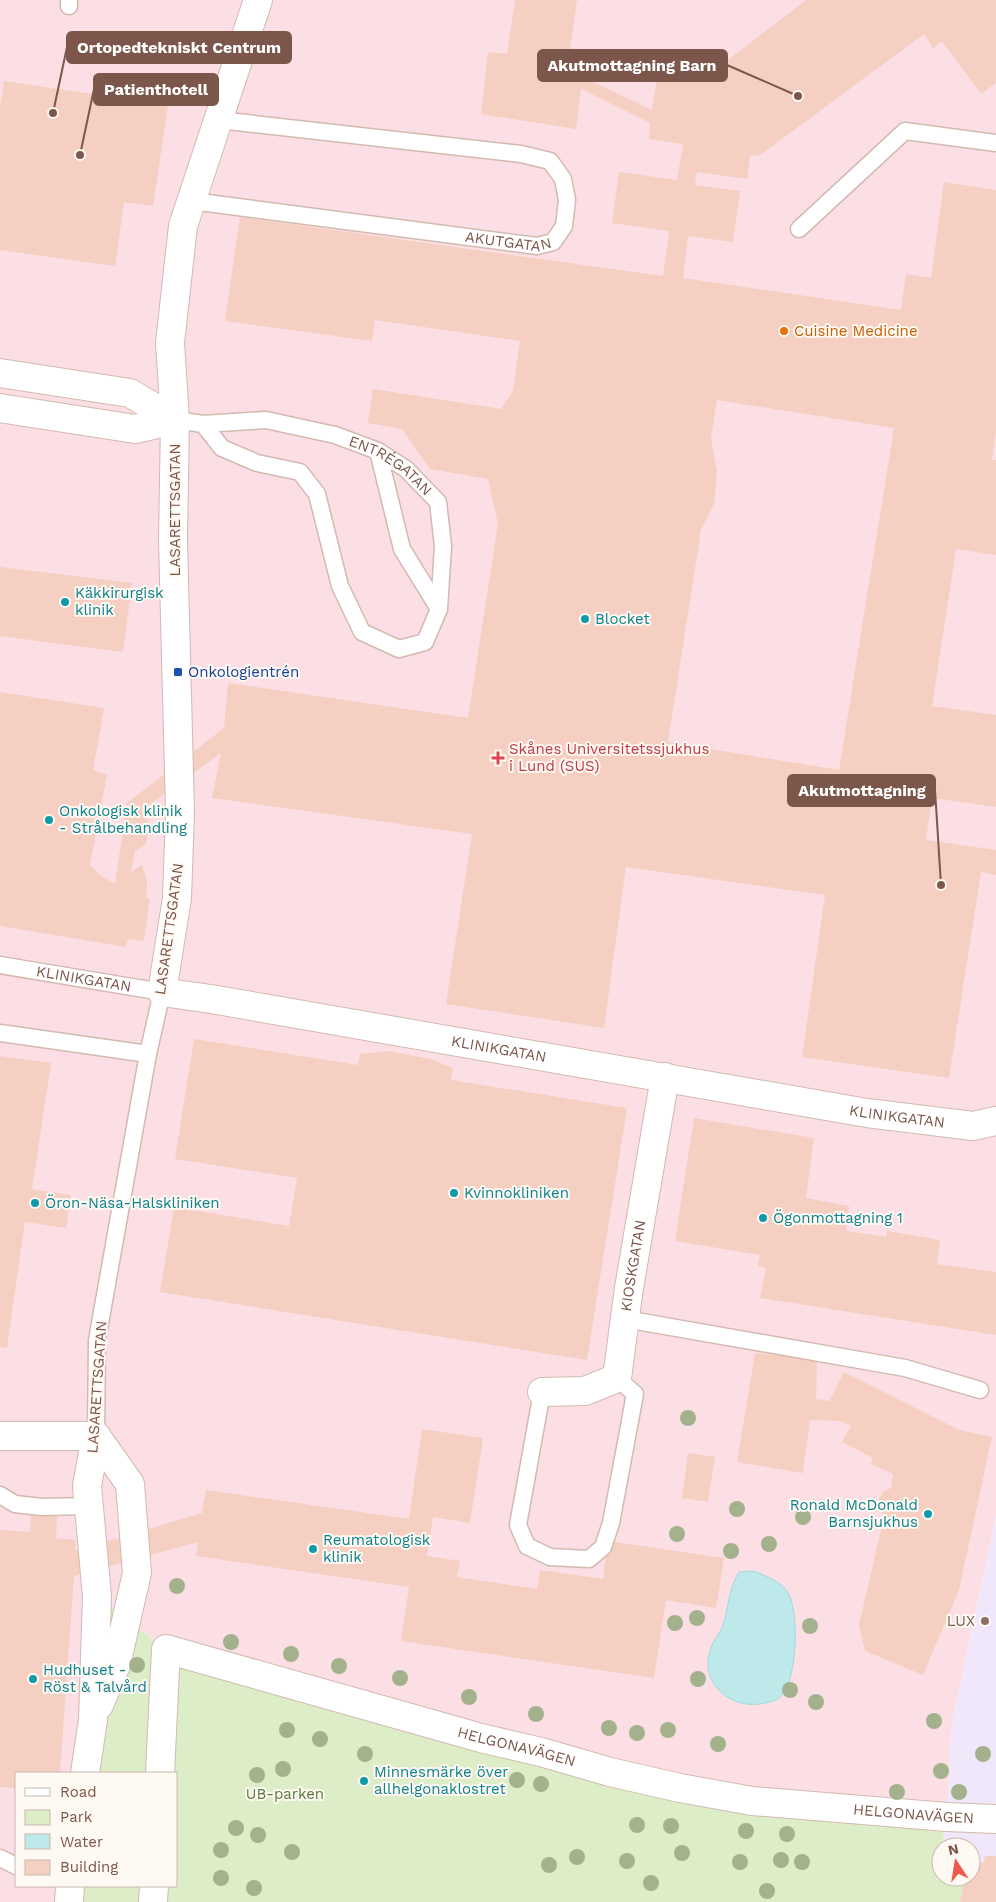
<svg xmlns="http://www.w3.org/2000/svg" width="996" height="1902" viewBox="0 0 996 1902" font-family="'Work Sans',sans-serif">
	<style>
		.education { fill: #f1e7fb }
		.medical { fill: #fcdee5 }
		.green { fill: #dcedc8 }
		.water { fill: #bde9ea; stroke: #a3dadc }
		.building { fill: #f5cfc1; fill-rule: evenodd }
		.lines { fill: none; stroke-linecap: round; stroke-linejoin: round }
		.service-casing { stroke: #d2baaf; stroke-width: 19 }
		.minor-casing { stroke: #d2baaf; stroke-width: 30 }
		.service { stroke: #fff; stroke-width: 16 }
		.minor { stroke: #fff; stroke-width: 28 }
		.tree { fill: #a3b18d }
		.food-dot { fill: #e8710a; stroke: #fff9f3; stroke-width: 2 }
		.culture-dot { fill: #0f9aa8; stroke: #fff9f3; stroke-width: 2 }
		.transit-dot { fill: #1a4fb4; stroke: #fff9f3; stroke-width: 2 }
		.health-dot { fill: #e0444e; stroke: #fff9f3; stroke-width: 2 }
		.education-dot { fill: #8d6e63; stroke: #fff9f3; stroke-width: 2 }
		.labels { text-anchor: middle; stroke-width: 4; stroke-linejoin: round; paint-order: stroke }
		.street-label { font-size: 15px; fill: #7c564b; stroke: #fff9f3 }
		.food-label { font-size: 15px; fill: #c56008; stroke: #fff9f3; text-anchor: start }
		.culture-label { font-size: 15px; fill: #0d838f; stroke: #fff9f3; text-anchor: start }
		.transit-label { font-size: 15px; fill: #164399; stroke: #fff9f3; text-anchor: start }
		.health-label { font-size: 15px; fill: #be3a42; stroke: #fff9f3; text-anchor: start }
		.education-label { font-size: 15px; fill: #785e54; stroke: #fff9f3; text-anchor: end }
		.park-label { font-size: 15px; fill: #587b40; stroke: #fff9f3 }
		.leader { fill: none; stroke: #7c564b; stroke-width: 2 }
		.callout-dot { fill: #7c564b; stroke: #fff9f3; stroke-width: 2 }
		.callout { fill: #7c564b; stroke: #7c564b; stroke-width: 2 }
		.callout-label { font-size: 16px; text-anchor: middle; font-weight: bold; fill: #fff }
	</style>
	<rect width="100%" height="100%" fill="#fef4eb"/>
	<path class="education" d="M996,1515v387h-63l8,-48v23h30v-30h-29l5,-30 4,-90z"/>
	<path class="medical" d="M0,0h996v1515l-45,212 -4,90 -195,-16 -586,-152 -69,-53 -12,177h-69v113h54l-1,16h-69z"/>
	<path class="green" d="M97,1596l59,46 454,130 337,45 -11,64 5,-4h24l-5,25h-891l1,-16h106v-113h-91z"/>
	<path class="water" d="M753,1571c33,12 40,19 42,55 1,18 -1,60 -16,72 -3,3 -10,4 -14,5 -28,7 -59,-12 -57,-43 2,-20 12,-23 16,-38 5,-18 5,-34 15,-50z"/>
	<g class="building">
		<path d="M515,0h62l-9,62 18,3 -3,12 69,33 7,-45 52,8 95,-73h190v83l-15,11 -39,-53 -9,7 -9,-14 -165,122 -9,-1 -3,24 -50,-7 -2,13 45,6 -7,51 -45,-6 -5,42 218,32 5,-36 25,4 13,-96 52,8v242l-4,28h4v95l-40,-6 -24,157 64,9v92l-64,-9 -6,42 70,10v25l-15,-3 -32,206 -147,-21 23,-162 -199,-28 -22,161 -158,-24 26,-170 -260,-36 9,-45 -79,57 7,13 -3,21 -11,7 -4,21 11,-7 5,16 -1,17 4,1 -6,42 -16,-2 -2,8 -126,-21v-234l104,16 -11,62 14,5 -17,90 10,10 15,9 12,-81 97,-75 4,-45 240,35 30,-194 -10,-45 -58,-10 -28,-40 -34,-6 5,-34 128,20 12,-18 7,-50 -145,-21 -3,21 -147,-20 15,-104 423,59 6,-45 -57,-8 7,-51 58,8 6,-36 -34,-5 1,-16 -69,-34 -5,40 -95,-15 7,-62 19,2zM717,400l177,28 -55,342 -171,-28 33,-212 13,-26 3,-32 -6,-34z"/>
		<path d="M4,81l164,24 -15,101 -29,-4 -9,64 -115,-16v-142z"/>
		<path d="M0,567l132,16 -9,69 -123,-16z"/>
		<path d="M194,1039l164,26 2,-11 27,-3 44,8 22,9 -2,12 176,28 -40,252 -427,-68 14,-85 115,19 8,-48 -122,-19z"/>
		<path d="M0,1056l51,7 -19,126 39,6 -5,33 -41,-6 -18,126 -7,-1z"/>
		<path d="M694,1118l120,20 -8,60 43,8 -3,25 40,6 1,-6 53,9 -3,24 59,8v63l-236,-37 6,-30 -8,-2 2,-11 -85,-14z"/>
		<path d="M755,1353l62,5 -1,41 13,2 15,-29 115,58 33,7 -33,153 -36,85 -58,-24 -6,-26 25,-108 -6,-13 2,-7 4,-6 7,-3 2,-14 -22,-10 2,-6 -31,-16 9,-16 -10,-5 -31,-1 -7,53 -66,-11z"/>
		<path d="M422,1429l61,9 -13,85 -37,-6 -6,39 33,5 -3,16 80,12 3,-19 63,9 5,-38 116,17 -8,50 -50,-8 -12,78 -253,-37 8,-54 -213,-31 2,-14 -124,34 -14,197h-44v15l-16,-1v-257l30,2 1,-18 26,2 -1,22 20,2 -1,11 127,-38 4,-23 203,29z"/>
		<path d="M688,1453l27,4 -7,45 -26,-4z"/>
		<path d="M985,1856h11v46h-36l5,-25h6v-16l12,2z"/>
	</g>
	<g class="lines">
		<defs>
			<g id="service">
				<path d="M69,6v-6"/>
				<path id="s1" d="M192,201l345,45 16,-4 11,-16 3,-26 -4,-21 -13,-18 -29,-7 -302,-34"/>
				<path d="M799,229l106,-98 91,12"/>
				<path id="s2" d="M175,420l28,4 63,-4 69,15 43,16 28,18 32,33 5,44 -4,63 -14,33 -26,7 -37,-17 -22,-46 -23,-92 -17,-22 -43,-9 -35,-15 -19,-24"/>
				<path d="M378,451l24,98 37,60"/>
				<path id="s3" d="M0,965l162,27 -14,62 -51,286 -1,96"/>
				<path d="M0,1033l148,21"/>
				<path d="M625,1319l280,49 75,22"/>
				<path d="M542,1392l-24,133 9,21 23,11 39,2 14,-12 8,-24 24,-129 -18,-16"/>
				<path d="M0,1495l15,9 27,3 46,-1"/>
				<path d="M0,1858l16,8"/>
			</g>
			<g id="minor">
				<path id="s4" d="M258,0l-75,226 -13,117 5,77 -2,120 7,272 -3,86 -15,94 49,7 656,114 106,13 23,-5"/>
				<path d="M0,373l130,20 45,27"/>
				<path d="M0,408l135,21 40,-9"/>
				<path id="s5" d="M542,1392l43,-1 32,-13 12,-90 36,-211"/>
				<path d="M0,1436h96"/>
				<path d="M96,1436l34,48 7,89 -21,92 -17,40"/>
				<path d="M85,1773l8,-53 4,-124 -10,-110 9,-50"/>
				<path id="s6" d="M160,1773l6,-124 315,89 60,14 69,20 70,16 72,13 195,16 49,2"/>
				<path d="M69,1902l1,-16"/>
				<path d="M153,1902l1,-16"/>
			</g>
		</defs>
		<use href="#service" class="service-casing"/>
		<use href="#minor" class="minor-casing"/>
		<use href="#service" class="service"/>
		<use href="#minor" class="minor"/>
	</g>
	<g class="tree">
		<circle cx="688" cy="1418" r="8"/>
		<circle cx="737" cy="1509" r="8"/>
		<circle cx="803" cy="1517" r="8"/>
		<circle cx="677" cy="1534" r="8"/>
		<circle cx="769" cy="1544" r="8"/>
		<circle cx="731" cy="1551" r="8"/>
		<circle cx="177" cy="1586" r="8"/>
		<circle cx="697" cy="1618" r="8"/>
		<circle cx="675" cy="1623" r="8"/>
		<circle cx="810" cy="1626" r="8"/>
		<circle cx="231" cy="1642" r="8"/>
		<circle cx="291" cy="1654" r="8"/>
		<circle cx="137" cy="1665" r="8"/>
		<circle cx="339" cy="1666" r="8"/>
		<circle cx="400" cy="1678" r="8"/>
		<circle cx="698" cy="1679" r="8"/>
		<circle cx="790" cy="1690" r="8"/>
		<circle cx="469" cy="1697" r="8"/>
		<circle cx="816" cy="1702" r="8"/>
		<circle cx="536" cy="1714" r="8"/>
		<circle cx="934" cy="1721" r="8"/>
		<circle cx="609" cy="1728" r="8"/>
		<circle cx="287" cy="1730" r="8"/>
		<circle cx="668" cy="1730" r="8"/>
		<circle cx="637" cy="1733" r="8"/>
		<circle cx="320" cy="1739" r="8"/>
		<circle cx="718" cy="1744" r="8"/>
		<circle cx="365" cy="1754" r="8"/>
		<circle cx="983" cy="1754" r="8"/>
		<circle cx="283" cy="1769" r="8"/>
		<circle cx="941" cy="1771" r="8"/>
		<circle cx="257" cy="1775" r="8"/>
		<circle cx="517" cy="1780" r="8"/>
		<circle cx="541" cy="1784" r="8"/>
		<circle cx="897" cy="1792" r="8"/>
		<circle cx="959" cy="1792" r="8"/>
		<circle cx="637" cy="1825" r="8"/>
		<circle cx="671" cy="1826" r="8"/>
		<circle cx="236" cy="1828" r="8"/>
		<circle cx="746" cy="1831" r="8"/>
		<circle cx="787" cy="1834" r="8"/>
		<circle cx="258" cy="1835" r="8"/>
		<circle cx="221" cy="1850" r="8"/>
		<circle cx="292" cy="1852" r="8"/>
		<circle cx="682" cy="1853" r="8"/>
		<circle cx="577" cy="1857" r="8"/>
		<circle cx="781" cy="1860" r="8"/>
		<circle cx="627" cy="1861" r="8"/>
		<circle cx="740" cy="1862" r="8"/>
		<circle cx="802" cy="1862" r="8"/>
		<circle cx="549" cy="1865" r="8"/>
		<circle cx="221" cy="1878" r="8"/>
		<circle cx="651" cy="1883" r="8"/>
		<circle cx="254" cy="1888" r="8"/>
		<circle cx="767" cy="1891" r="8"/>
	</g>
	<circle class="food-dot" cx="784" cy="331" r="5"/>
	<g class="culture-dot">
		<circle cx="65" cy="602" r="5"/>
		<circle cx="585" cy="619" r="5"/>
		<circle cx="49" cy="820" r="5"/>
		<circle cx="454" cy="1193" r="5"/>
		<circle cx="35" cy="1203" r="5"/>
		<circle cx="763" cy="1218" r="5"/>
		<circle cx="928" cy="1514" r="5"/>
		<circle cx="313" cy="1549" r="5"/>
		<circle cx="33" cy="1679" r="5"/>
		<circle cx="364" cy="1781" r="5"/>
	</g>
	<rect class="transit-dot" x="173" y="667" width="10" height="10" rx="2.5"/>
	<path class="health-dot" d="M495.5 750.5h5v5h5v5h-5v5h-5v-5h-5v-5h5z"/>
	<circle class="education-dot" cx="985" cy="1621" r="5"/>
	<g class="labels">
		<g class="street-label">
			<text dy="5" stroke="none"><textPath href="#s1" startOffset="319">AKUTGATAN</textPath></text>
			<text dy="5" stroke="none"><textPath href="#s2" startOffset="226">ENTRÉGATAN</textPath></text>
			<text transform="translate(175 510) rotate(-90)" y="5">LASARETTSGATAN</text>
			<text transform="translate(169 929) rotate(-82)" y="5">LASARETTSGATAN</text>
			<text dy="5" stroke="none"><textPath href="#s3" startOffset="85">KLINIKGATAN</textPath></text>
			<text dy="5" stroke="none"><textPath href="#s4" startOffset="1348">KLINIKGATAN</textPath></text>
			<text dy="5" stroke="none"><textPath href="#s4" startOffset="1752">KLINIKGATAN</textPath></text>
			<text dy="5" stroke="none"><textPath href="#s5" startOffset="191">KIOSKGATAN</textPath></text>
			<text transform="translate(97 1387) rotate(-86)" y="5">LASARETTSGATAN</text>
			<text dy="5" stroke="none"><textPath href="#s6" startOffset="488">HELGONAVÄGEN</textPath></text>
			<text dy="5" stroke="none"><textPath href="#s6" startOffset="892">HELGONAVÄGEN</textPath></text>
		</g>
		<g class="food-label">
			<text x="794" y="336">Cuisine Medicine</text>
		</g>
		<g class="culture-label">
			<text x="75" y="598">Käkkirurgisk<tspan x="75" dy="17">klinik</tspan></text>
			<text x="595" y="624">Blocket</text>
			<text x="59" y="816">Onkologisk klinik<tspan x="59" dy="17">- Strålbehandling</tspan></text>
			<text x="464" y="1198">Kvinnokliniken</text>
			<text x="45" y="1208">Öron-Näsa-Halskliniken</text>
			<text x="773" y="1223">Ögonmottagning 1</text>
			<text x="918" y="1510" text-anchor="end">Ronald McDonald<tspan x="918" dy="17">Barnsjukhus</tspan></text>
			<text x="323" y="1545">Reumatologisk<tspan x="323" dy="17">klinik</tspan></text>
			<text x="43" y="1675">Hudhuset -<tspan x="43" dy="17">Röst &amp; Talvård</tspan></text>
			<text x="374" y="1777">Minnesmärke över<tspan x="374" dy="17">allhelgonaklostret</tspan></text>
		</g>
		<g class="transit-label">
			<text x="188" y="677">Onkologientrén</text>
		</g>
		<g class="health-label">
			<text x="509" y="754">Skånes Universitetssjukhus<tspan x="509" dy="17">i Lund (SUS)</tspan></text>
		</g>
		<g class="education-label">
			<text x="975" y="1626">LUX</text>
		</g>
		<g class="park-label">
			<text x="285" y="1799">UB-parken</text>
		</g>
	</g>
	<path class="leader" d="M53 113L67 47M798 96L727 65M80 155L94 89M941 885L935 790"/>
	<g class="callout-dot">
		<circle cx="53" cy="113" r="5"/>
		<circle cx="798" cy="96" r="5"/>
		<circle cx="80" cy="155" r="5"/>
		<circle cx="941" cy="885" r="5"/>
	</g>
	<g class="callout">
		<rect x="67" y="32" width="224" height="31" rx="5"/>
		<rect x="538" y="50" width="189" height="31" rx="5"/>
		<rect x="94" y="74" width="124" height="31" rx="5"/>
		<rect x="788" y="775" width="147" height="31" rx="5"/>
	</g>
	<g class="callout-label">
		<text x="179" y="53">Ortopedtekniskt Centrum</text>
		<text x="632" y="71">Akutmottagning Barn</text>
		<text x="156" y="95">Patienthotell</text>
		<text x="862" y="796">Akutmottagning</text>
	</g>
	<rect x="15" y="1772" width="162" height="115" fill="#fff9f3" stroke="#cbb8b0"/>
	<rect x="25" y="1788" width="25" height="8" fill="#ffffff" stroke="#cbb8b0"/>
	<text x="60" y="1797" font-size="15" fill="#7c564b">Road</text>
	<rect x="25" y="1810" width="25" height="15" fill="#dcedc8" stroke="#cbb8b0"/>
	<text x="60" y="1822" font-size="15" fill="#7c564b">Park</text>
	<rect x="25" y="1834" width="25" height="15" fill="#bde9ea" stroke="#cbb8b0"/>
	<text x="60" y="1847" font-size="15" fill="#7c564b">Water</text>
	<rect x="25" y="1860" width="25" height="15" fill="#f5cfc1" stroke="#cbb8b0"/>
	<text x="60" y="1872" font-size="15" fill="#7c564b">Building</text>
	<g transform="translate(956 1862) rotate(348)"><circle r="24" fill="#fff9f3" stroke="#cbb8b0"/>
	<path d="M0-4L9 19L0 12L-9 19Z" fill="#ed5b4b"/>
	<text y="-8" font-size="14" font-weight="bold" text-anchor="middle" fill="#7c564b">N</text>
	</g>
</svg>
